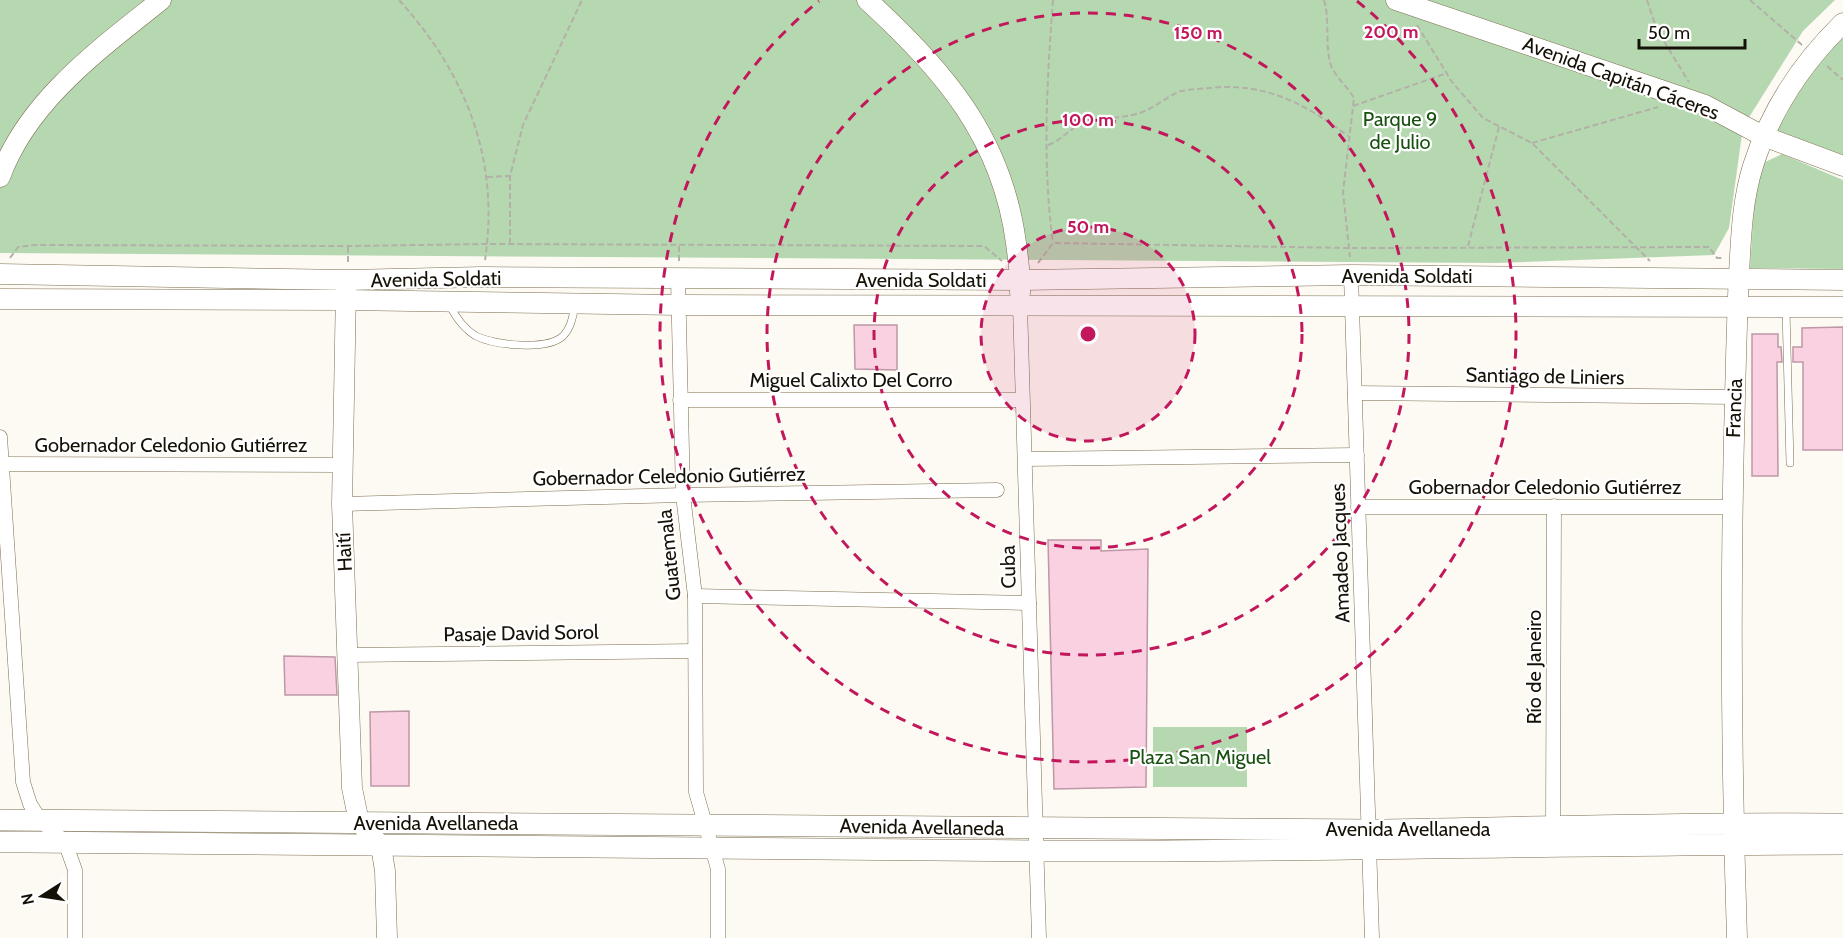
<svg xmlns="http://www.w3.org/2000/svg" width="1843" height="938" viewBox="0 0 1843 938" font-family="Cabin,sans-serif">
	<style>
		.green { fill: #b6d8b1 }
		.building { fill: #fad1e1; stroke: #bd98a6; stroke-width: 1.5 }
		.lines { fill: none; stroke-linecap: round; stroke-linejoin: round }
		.lane-casing { stroke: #7b6d4f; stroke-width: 8 }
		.street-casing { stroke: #7b6d4f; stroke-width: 15 }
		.secondary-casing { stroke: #7b6d4f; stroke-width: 21 }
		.primary-casing { stroke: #7b6d4f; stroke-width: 22 }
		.path { stroke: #b3b0a7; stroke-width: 2; stroke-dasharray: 6 3; stroke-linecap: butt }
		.lane { stroke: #fff; stroke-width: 7 }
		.street { stroke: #fff; stroke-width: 14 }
		.secondary { stroke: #fff; stroke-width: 20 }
		.primary { stroke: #fff; stroke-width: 21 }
		.ring { fill: none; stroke: #c2185b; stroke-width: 3; stroke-dasharray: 10 8 }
		.labels { text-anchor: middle; stroke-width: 4.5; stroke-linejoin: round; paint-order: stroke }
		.street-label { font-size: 20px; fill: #161106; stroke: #fff }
		.park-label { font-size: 20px; fill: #18510f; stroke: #fff }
		.centre { fill: #c2185b; stroke: #fff; stroke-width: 3 }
		.ring-label { font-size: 18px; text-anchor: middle; font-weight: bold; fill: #c2185b; stroke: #fff; stroke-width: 4.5; stroke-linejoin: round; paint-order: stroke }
	</style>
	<rect width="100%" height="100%" fill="#fdfaf3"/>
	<g class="green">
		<path d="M0,0h1835l-32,31 -60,96 -14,101 -15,27 -218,8 -1496,-10z"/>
		<path d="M1843,35v120l-68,-25c20,-33 40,-68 68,-95z"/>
		<path d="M1782,154l61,26v89l-93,-1 4,-63 9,-42z"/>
		<rect x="1153" y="727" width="94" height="60"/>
	</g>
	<g class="building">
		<path d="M854,325h43v45l-42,-1z"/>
		<path d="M1843,327v123h-40v-88h-10v-15h9v-19z"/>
		<path d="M1752,334h26v13h3l1,15h-5l1,114h-26z"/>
		<path d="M1048,540h53v11l47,-2 -2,238 -92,2z"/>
		<path d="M284,656l51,1 2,38h-52z"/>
		<path d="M409,711v75h-38l-1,-74z"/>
	</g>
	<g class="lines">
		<defs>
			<g id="lane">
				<path d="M449,304c6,12 15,25 27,32 18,9 71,15 87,0 7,-7 11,-20 11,-30"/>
				<path d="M1786,310l4,153"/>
			</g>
			<g id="street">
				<path d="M1351,275l21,663"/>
				<path d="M678,279l5,216 12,101 1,196 22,77v69"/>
				<path d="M1020,305l19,633"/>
				<path d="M1355,393l380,4"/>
				<path d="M680,400h342"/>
				<path d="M0,437l23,345 7,22 10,16 25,22 10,28v68"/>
				<path d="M1026,459l331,-4"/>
				<path d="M0,464l343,1"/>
				<path d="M342,504l341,-9 314,-5"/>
				<path d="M1358,507h374"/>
				<path d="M695,596l334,7"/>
				<path d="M348,655l347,-4"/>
				<path d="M1553,828l1,-322"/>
			</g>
			<g id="secondary">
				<path d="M867,0c76,69 135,137 149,243 2,16 5,33 4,50"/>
				<path d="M1396,0l309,105 58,31 80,30"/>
				<path d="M0,177c28,-77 100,-128 161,-177"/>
				<path d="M0,274l347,6 135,-3 539,3 330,-5 492,5"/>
				<path d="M346,289l-4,215 10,284 7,34 22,24 4,25 2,67"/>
				<path d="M0,299l344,1 335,5 1164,2"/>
				<path d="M1737,938c-6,-180 -7,-361 -2,-541 1,-41 2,-82 4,-123 2,-36 3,-73 14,-108 17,-54 49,-103 90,-143"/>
			</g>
			<g id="primary">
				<path d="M0,820l1369,10c158,-2 316,-8 474,-6"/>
				<path d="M0,842c346,1 692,9 1037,9 269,1 537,-7 806,-7"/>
			</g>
		</defs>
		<use href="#lane" class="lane-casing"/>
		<use href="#street" class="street-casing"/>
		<use href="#secondary" class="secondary-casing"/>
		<use href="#primary" class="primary-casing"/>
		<g class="path">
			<path d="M399,0c67,74 101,159 86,260"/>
			<path d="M1053,0c-6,80 -11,163 0,243"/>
			<path d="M1324,0c6,20 1,42 6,62 3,13 17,24 24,36l-11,94 7,65"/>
			<path d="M1647,0l10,30 32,52"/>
			<path d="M1750,0l52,45"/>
			<path d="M1417,25l35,57 31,36 49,25 118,118"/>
			<path d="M1827,66l16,14"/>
			<path d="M1353,106l94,-33"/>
			<path d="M1532,143l126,-36"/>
			<path d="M1048,145c14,-5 21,-16 34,-21 18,-7 36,-5 54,-10 17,-4 29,-17 45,-23 8,-2 19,-2 28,-3 56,-6 95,15 139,48"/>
			<path d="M487,177l23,-1"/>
			<path d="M510,244v-68l13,-51 59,-125"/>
			<path d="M1468,246l31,-119"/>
			<path d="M10,258l8,-11 17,-2 313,1 139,-2 497,2 18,15"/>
			<path d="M679,261v-15"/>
			<path d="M348,262v-15"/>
			<path d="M1038,263l15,-20 296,5 360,-1 8,11h5"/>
		</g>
		<use href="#lane" class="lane"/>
		<use href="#street" class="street"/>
		<use href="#secondary" class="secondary"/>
		<use href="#primary" class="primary"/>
	</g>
	<circle cx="1088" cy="334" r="107" fill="#c2185b" fill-opacity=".12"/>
	<g class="ring">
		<circle cx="1088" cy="334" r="107"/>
		<circle cx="1088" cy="334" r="214"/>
		<circle cx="1088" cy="334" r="321"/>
		<path d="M1357 1A428 428 0 1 1 819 1"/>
	</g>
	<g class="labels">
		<g class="street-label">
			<text transform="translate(1621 78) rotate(20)" y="7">Avenida Capitán Cáceres</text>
			<text x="1407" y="283">Avenida Soldati</text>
			<text transform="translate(436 279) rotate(-1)" y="7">Avenida Soldati</text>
			<text x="921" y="287">Avenida Soldati</text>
			<text transform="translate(1545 376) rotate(1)" y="7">Santiago de Liniers</text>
			<text x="851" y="387">Miguel Calixto Del Corro</text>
			<text transform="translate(1734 408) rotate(-88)" y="7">Francia</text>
			<text x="171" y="452">Gobernador Celedonio Gutiérrez</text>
			<text transform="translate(669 476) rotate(-1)" y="7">Gobernador Celedonio Gutiérrez</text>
			<text x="1545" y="494">Gobernador Celedonio Gutiérrez</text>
			<text transform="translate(344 552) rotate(-93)" y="7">Haití</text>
			<text transform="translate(1340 553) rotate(-92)" y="7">Amadeo Jacques</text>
			<text transform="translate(669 555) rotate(-96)" y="7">Guatemala</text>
			<text transform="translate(1008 567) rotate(-91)" y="7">Cuba</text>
			<text transform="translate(521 633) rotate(-1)" y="7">Pasaje David Sorol</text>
			<text transform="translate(1534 667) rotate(-90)" y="7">Río de Janeiro</text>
			<text x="436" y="830">Avenida Avellaneda</text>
			<text transform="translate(922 827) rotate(1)" y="7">Avenida Avellaneda</text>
			<text x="1408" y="836">Avenida Avellaneda</text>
		</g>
		<g class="park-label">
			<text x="1400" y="126">Parque 9<tspan x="1400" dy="23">de Julio</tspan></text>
			<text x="1200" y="764">Plaza San Miguel</text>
		</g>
	</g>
	<circle cx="1088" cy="334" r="9" class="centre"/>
	<g class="ring-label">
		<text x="1391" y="38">200 m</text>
		<text x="1198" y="39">150 m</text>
		<text x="1088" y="126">100 m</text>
		<text x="1088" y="233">50 m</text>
	</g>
	<g transform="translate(42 896) rotate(258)" stroke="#ffffff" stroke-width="4.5" paint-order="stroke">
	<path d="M0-4.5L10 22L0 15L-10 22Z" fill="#161106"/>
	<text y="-9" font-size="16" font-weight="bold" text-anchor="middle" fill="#161106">N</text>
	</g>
	<path d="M1639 39v9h106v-9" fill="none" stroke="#161106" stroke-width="3"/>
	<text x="1648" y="39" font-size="18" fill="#161106" stroke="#ffffff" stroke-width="4.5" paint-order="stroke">50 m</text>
</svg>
